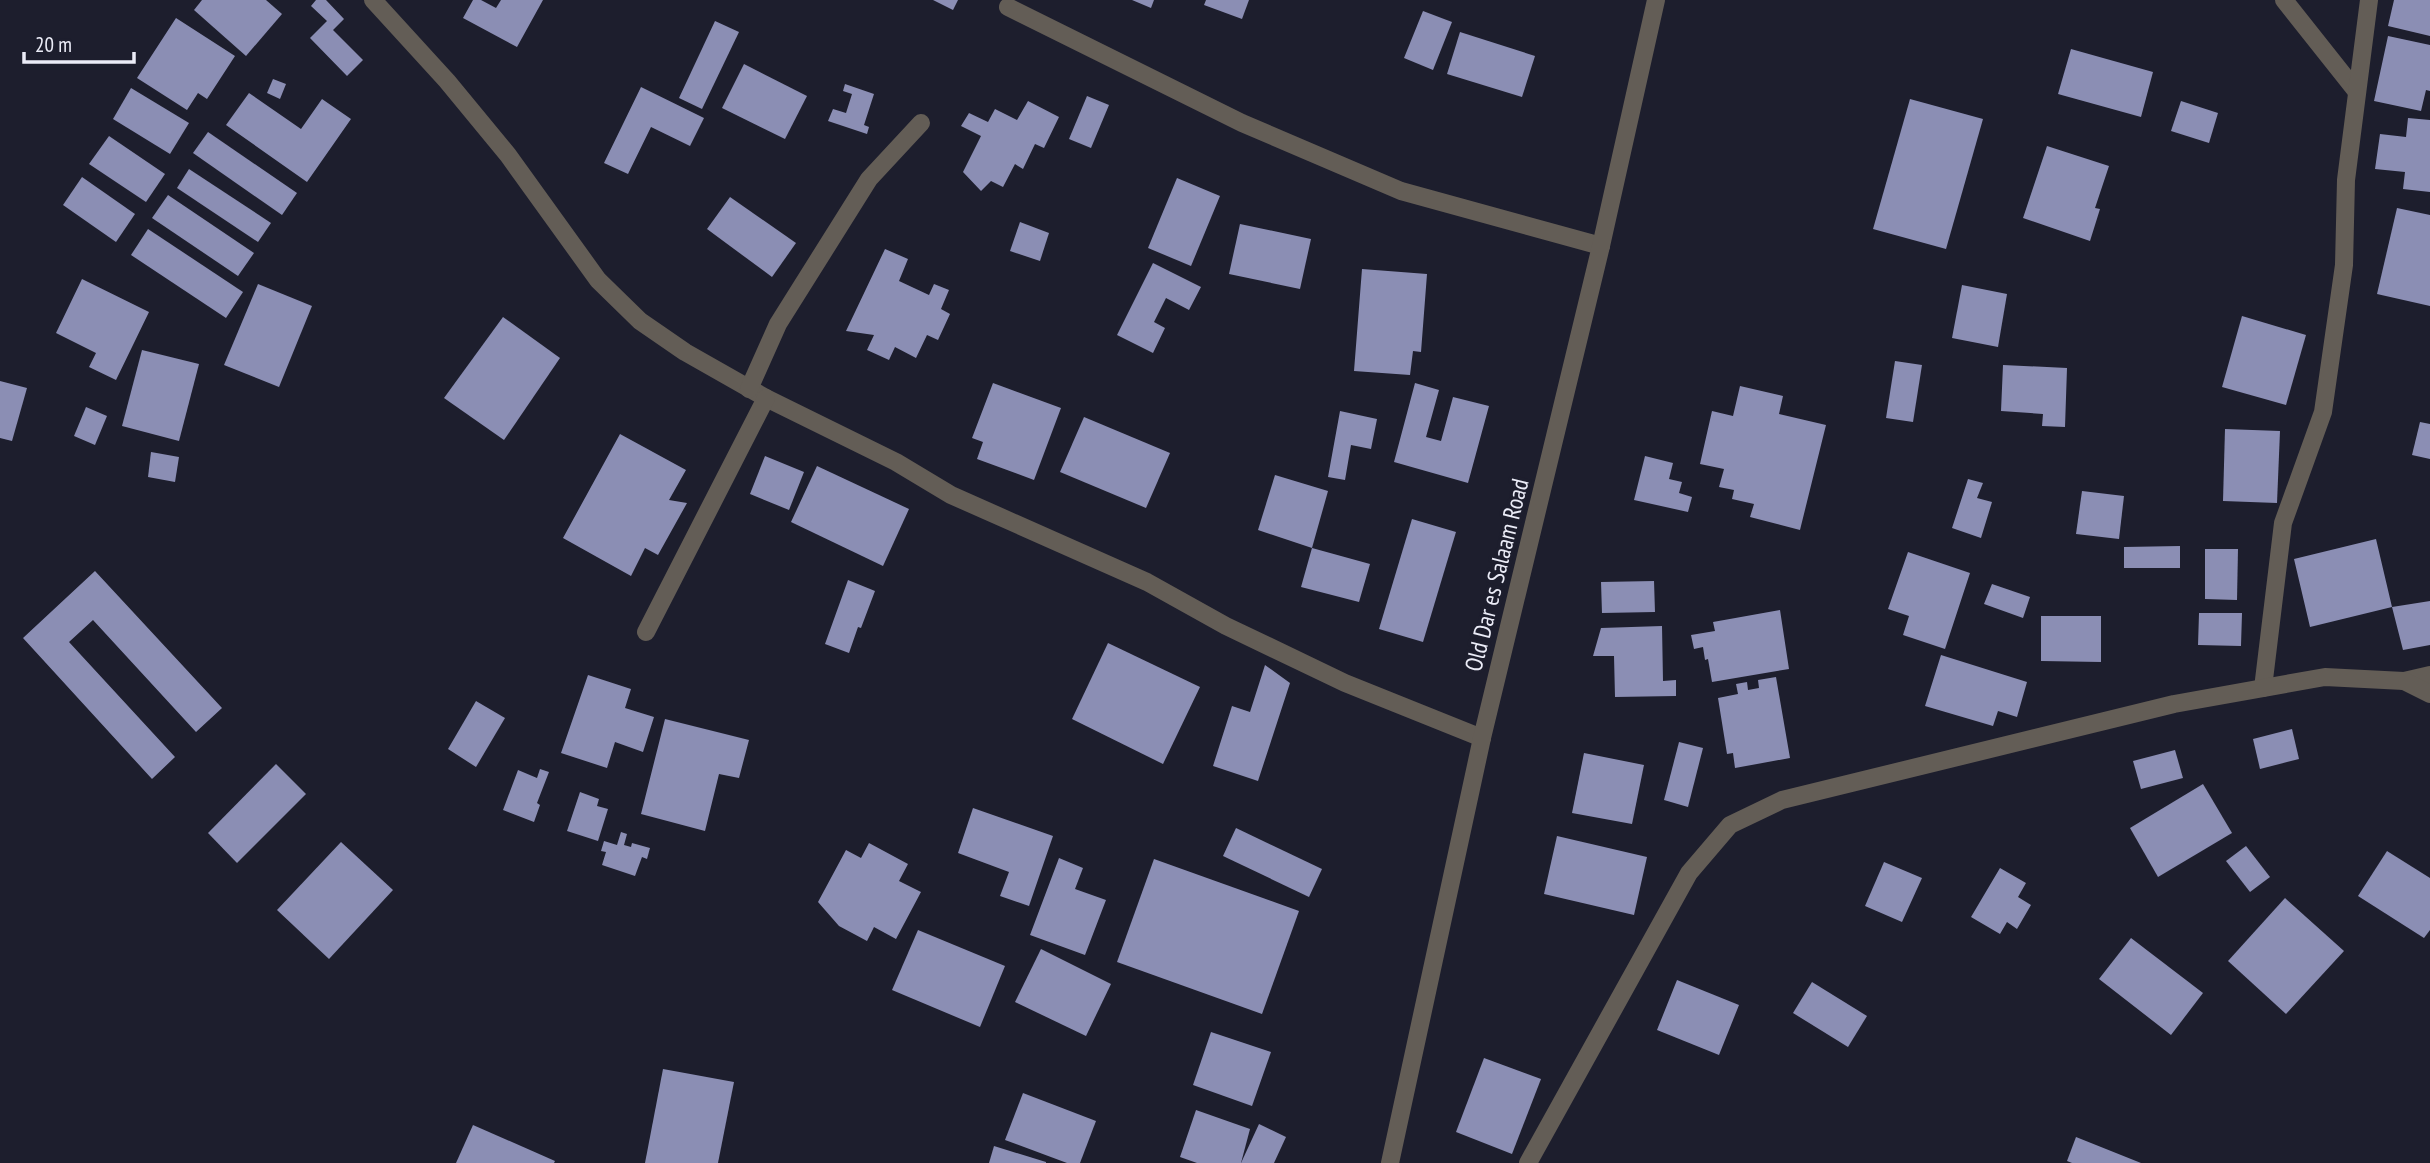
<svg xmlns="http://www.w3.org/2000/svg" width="2430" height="1163" viewBox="0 0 2430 1163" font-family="'PT Sans Narrow',sans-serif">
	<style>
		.building { fill: #8b8eb4 }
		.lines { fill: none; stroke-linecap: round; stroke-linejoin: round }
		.minor { stroke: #635d56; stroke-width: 18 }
		.tertiary { stroke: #635d56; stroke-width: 18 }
		.labels { text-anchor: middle; stroke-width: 7; stroke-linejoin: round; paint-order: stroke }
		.street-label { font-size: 24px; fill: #ebecf7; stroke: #1d1e2d }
	</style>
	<rect width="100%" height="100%" fill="#1d1e2d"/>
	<g class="building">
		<path d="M202,0h64l16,14 -36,42 -52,-46z"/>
		<path d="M316,0h10l18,19 -11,11 30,30 -16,16 -37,-38 17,-17 -16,-15z"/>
		<path d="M473,0h8l15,8 5,-8h42l-26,47 -54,-29z"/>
		<path d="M933,0h25l-5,10z"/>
		<path d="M1132,0h22l-3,8z"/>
		<path d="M1206,0h43l-7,19 -38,-14z"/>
		<path d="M2394,0h36v36l-42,-10z"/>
		<path d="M1423,11l29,11 -19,48 -29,-12z"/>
		<path d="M176,18l59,38 -28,43 -9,-6 -11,17 -50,-32z"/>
		<path d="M715,21l24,11 -37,77 -23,-11z"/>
		<path d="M1460,32l75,24 -13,41 -75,-23z"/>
		<path d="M2388,36l42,9v46l-4,-1 -5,21 -47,-10z"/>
		<path d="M2071,49l82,23 -12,45 -83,-23z"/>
		<path d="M744,64l63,32 -22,43 -63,-31z"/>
		<path d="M273,79l13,5 -6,15 -13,-6z"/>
		<path d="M845,84l29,10 -10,31 5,2 -2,7 -39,-13 5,-12 13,4 6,-19 -9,-3z"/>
		<path d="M641,87l63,31 -14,28 -39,-19 -23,47 -24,-11z"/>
		<path d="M131,88l58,35 -19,31 -57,-35z"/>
		<path d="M249,93l52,36 21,-30 29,20 -44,63 -81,-57z"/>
		<path d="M1087,96l22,9 -18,43 -22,-9z"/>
		<path d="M1910,99l73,20 -37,130 -73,-20z"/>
		<path d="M1028,101l31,16 -15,31 -9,-4 -12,25 -8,-5 -12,23 -12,-6 -10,10 -18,-19 18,-36 -20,-10 8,-13 19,9 7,-13 22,11z"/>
		<path d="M2181,101l37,12 -9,30 -38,-12z"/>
		<path d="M2408,118l22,2v72l-27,-3 2,-17 -30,-3 5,-35 26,3z"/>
		<path d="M208,132l89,61 -15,22 -89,-62z"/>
		<path d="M109,136l56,38 -19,28 -57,-38z"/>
		<path d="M2047,146l62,20 -14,42 5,1 -10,32 -67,-23z"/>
		<path d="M189,169l82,54 -13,19 -81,-54z"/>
		<path d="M82,177l53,37 -19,28 -53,-37z"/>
		<path d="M1177,178l43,18 -29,70 -43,-18z"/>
		<path d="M168,195l86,58 -16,23 -86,-58z"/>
		<path d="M730,197l66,46 -24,34 -65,-48z"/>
		<path d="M2397,208l33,7v91l-53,-12z"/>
		<path d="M1020,222l29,11 -9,28 -30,-10z"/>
		<path d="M1240,224l71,15 -11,50 -71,-15z"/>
		<path d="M148,229l95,63 -17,26 -95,-63z"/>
		<path d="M885,249l23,10 -9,22 30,14 5,-11 15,6 -8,19 9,5 -12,26 -11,-5 -11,23 -21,-11 -6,13 -22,-10 7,-15 -28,-4z"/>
		<path d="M1153,263l48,24 -12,23 -23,-12 -12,24 11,6 -12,25 -36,-18z"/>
		<path d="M1362,269l65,5 -6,78 -8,-1 -3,24 -56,-4z"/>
		<path d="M82,279l67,33 -33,68 -27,-13 7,-14 -40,-20z"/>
		<path d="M258,284l54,22 -33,81 -55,-22z"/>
		<path d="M1962,285l45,9 -9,53 -46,-9z"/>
		<path d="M2242,316l64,19 -20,70 -64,-18z"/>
		<path d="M503,317l57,41 -56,82 -60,-42z"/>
		<path d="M142,350l57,14 -20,77 -57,-15z"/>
		<path d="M1895,361l27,4 -9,57 -27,-4z"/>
		<path d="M2003,365l64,3 -2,59 -23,-1 1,-12 -42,-3z"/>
		<path d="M0,381l27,7 -15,53 -12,-3z"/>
		<path d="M993,383l68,25 -27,72 -57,-21 6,-17 -11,-4z"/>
		<path d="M1415,383l24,7 -13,47 15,4 12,-44 36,9 -21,77 -74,-21z"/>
		<path d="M1740,386l43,10 -4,18 47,11 -26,105 -50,-13 4,-13 -22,-5 2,-9 -15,-3 5,-18 -24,-5 12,-53 21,5z"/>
		<path d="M86,407l21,9 -12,29 -21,-9z"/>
		<path d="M1340,411l37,8 -6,30 -20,-4 -6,35 -17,-3z"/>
		<path d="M1084,417l86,36 -24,55 -86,-36z"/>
		<path d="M2420,422l10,2v35l-18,-4z"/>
		<path d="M2225,429l55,2 -3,72 -54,-2z"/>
		<path d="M620,434l66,36 -17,30 18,3 -29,52 -13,-7 -14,28 -68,-38z"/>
		<path d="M151,452l28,5 -4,25 -27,-5z"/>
		<path d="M765,456l39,16 -15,38 -39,-16z"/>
		<path d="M1645,456l28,7 -4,16 13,3 -3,11 13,4 -4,15 -54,-12z"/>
		<path d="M817,466l92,43 -26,57 -92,-44z"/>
		<path d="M1275,475l53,16 -16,57 -54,-18z"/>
		<path d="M1968,479l15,4 -6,15 15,4 -11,36 -29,-10z"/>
		<path d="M2082,491l42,5 -5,43 -43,-5z"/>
		<path d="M1412,519l44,13 -33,110 -44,-13z"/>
		<path d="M2376,539l16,68 38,-6v44l-27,5 -11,-43 -82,20 -16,-68z"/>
		<path d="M2180,546v22h-56v-21z"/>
		<path d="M1312,548l58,16 -11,38 -58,-15z"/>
		<path d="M2205,549h33l-1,51 -32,-1z"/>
		<path d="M1908,552l62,21 -25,76 -42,-14 6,-19 -21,-7z"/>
		<path d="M95,571l127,137 -26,24 -103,-112 -24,22 106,115 -23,22 -129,-141z"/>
		<path d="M848,580l27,11 -14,37 -3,-1 -9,26 -24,-9z"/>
		<path d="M1654,581l1,31 -53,1 -1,-31z"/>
		<path d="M1992,584l38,13 -7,21 -39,-14z"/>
		<path d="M1780,610l9,59 -77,13 -4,-23 -3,1 -2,-13 -9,2 -3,-14 24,-4 -2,-9z"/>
		<path d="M2199,613h43l-1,33 -43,-1z"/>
		<path d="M2041,616h60v46l-60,-1z"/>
		<path d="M1662,626l1,55 13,-1v16l-61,1 -1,-41h-21l8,-28z"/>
		<path d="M1108,643l92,44 -37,77 -91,-45z"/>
		<path d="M1941,655l86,27 -10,35 -19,-6 -5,15 -68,-20z"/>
		<path d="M1265,665l25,18 -32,98 -45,-15 19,-60 18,6z"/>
		<path d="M588,675l43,14 -6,19 29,9 -11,35 -28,-10 -8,26 -46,-15z"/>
		<path d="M1776,677l14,81 -55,10 -2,-15 -6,1 -9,-56 20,-4 -2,-10 11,-2 1,8 11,-2 -1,-8z"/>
		<path d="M476,701l29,17 -29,49 -28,-18z"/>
		<path d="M665,719l84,21 -10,38 -20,-4 -14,57 -64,-17z"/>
		<path d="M2292,729l7,30 -39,10 -7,-30z"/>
		<path d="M1679,742l24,6 -15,59 -24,-7z"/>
		<path d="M2175,750l8,28 -42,11 -8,-28z"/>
		<path d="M1584,753l60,12 -12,59 -60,-11z"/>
		<path d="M276,764l30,30 -69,69 -29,-30z"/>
		<path d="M540,769l9,3 -12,31 3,2 -6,17 -31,-12 15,-40 19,8z"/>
		<path d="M2203,784l29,49 -74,44 -28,-49z"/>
		<path d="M580,792l19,7 -2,7 11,3 -10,32 -31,-10z"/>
		<path d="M973,808l80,28 -24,70 -29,-10 9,-24 -51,-19z"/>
		<path d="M1236,828l86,41 -13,28 -86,-41z"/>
		<path d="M621,832l6,2 -3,11 7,2 1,-4 18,5 -3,11 -5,-2 -7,19 -33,-11 4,-13 -5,-1 3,-10 13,4z"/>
		<path d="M1557,836l90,21 -13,58 -90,-21z"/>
		<path d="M341,842l52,48 -64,69 -52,-49z"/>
		<path d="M869,843l39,21 -9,17 22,11 -25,47 -22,-12 -7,14 -28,-15 -21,-24 28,-52 15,8z"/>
		<path d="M2246,846l24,31 -20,15 -24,-31z"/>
		<path d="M2387,851l43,27v52l-6,8 -66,-42z"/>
		<path d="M1059,858l24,10 -8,21 31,11 -21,55 -55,-20z"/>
		<path d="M1154,859l145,52 -37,103 -145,-52z"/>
		<path d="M1884,862l38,16 -20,44 -37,-16z"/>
		<path d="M2000,868l26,15 -8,14 13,8 -14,24 -10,-7 -7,12 -29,-17z"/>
		<path d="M2285,898l59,53 -58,63 -58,-53z"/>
		<path d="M918,930l87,36 -25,61 -88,-37z"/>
		<path d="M2131,938l72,55 -32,42 -72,-56z"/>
		<path d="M1041,949l70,35 -25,52 -71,-34z"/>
		<path d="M1677,980l62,25 -20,50 -62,-25z"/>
		<path d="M1812,982l55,34 -19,31 -55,-34z"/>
		<path d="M1211,1032l60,20 -19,54 -59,-21z"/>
		<path d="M1484,1058l57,21 -29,75 -56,-22z"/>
		<path d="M663,1069l71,13 -16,81h-73z"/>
		<path d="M1023,1093l73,28 -16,42h-13l-62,-23z"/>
		<path d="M1196,1110l54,19 -9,34h-44l-17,-6z"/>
		<path d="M1259,1124l27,13 -12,26h-33z"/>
		<path d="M473,1125l82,36 -1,2h-98z"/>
		<path d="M2076,1137l65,26h-69l-5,-2z"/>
		<path d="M994,1146l52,16v1h-57z"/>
	</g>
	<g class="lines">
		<g class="minor">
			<path d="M373,0l74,81 61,74 90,125 42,41 45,31 81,46 130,64 55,33 196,87 79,44 119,57 137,55"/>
			<path d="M2284,0l73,92"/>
			<path d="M1008,7l234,116 159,68 200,55"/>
			<path d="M749,389l29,-65 91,-145 52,-56"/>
			<path d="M646,632l120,-234"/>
			<path d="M2404,681l26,-6"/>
			<path d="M2263,688l20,-165 40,-111 21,-147 2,-85 23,-180"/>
			<path d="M1528,1163l161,-290 41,-48 52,-25 392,-96 151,-27 79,4 26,13"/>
		</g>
		<path class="tertiary" d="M1390,1163l92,-425 119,-492 55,-246"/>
	</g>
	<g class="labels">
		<g class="street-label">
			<text transform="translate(1497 575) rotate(-76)" y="8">Old Dar es Salaam Road</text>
		</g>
	</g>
	<path d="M24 52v10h110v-10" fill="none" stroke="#ebecf7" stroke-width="3.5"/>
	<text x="35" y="52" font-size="21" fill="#ebecf7" stroke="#1d1e2d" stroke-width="5" paint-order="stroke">20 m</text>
</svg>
